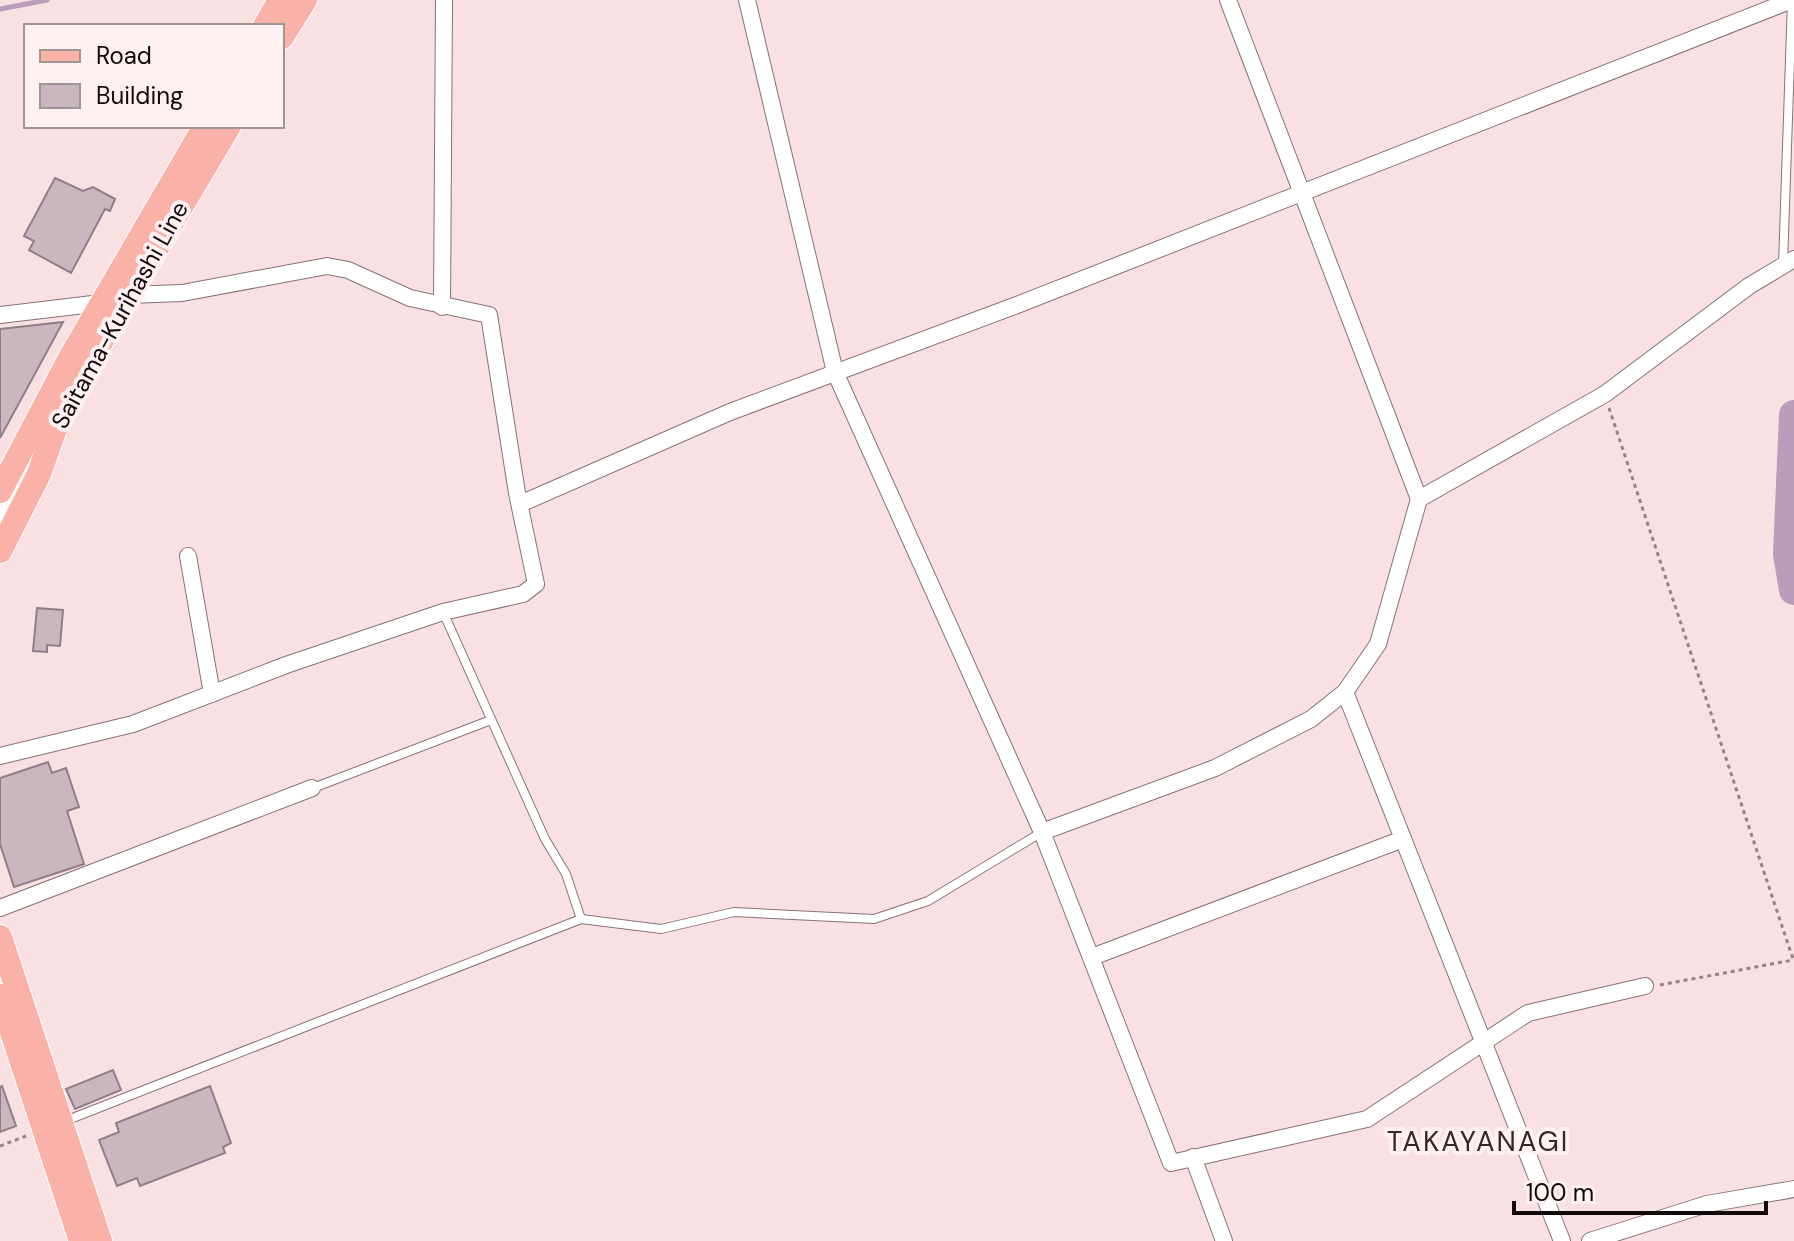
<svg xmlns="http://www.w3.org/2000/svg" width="1794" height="1241" viewBox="0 0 1794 1241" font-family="'DM Sans',sans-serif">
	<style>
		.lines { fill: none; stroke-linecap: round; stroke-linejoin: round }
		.stream { stroke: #bc9cba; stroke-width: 5 }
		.river { stroke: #bc9cba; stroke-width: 30 }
		.building { fill: #cbb6bf; stroke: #917d86; stroke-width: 2 }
		.service-casing { stroke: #877275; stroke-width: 10 }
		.minor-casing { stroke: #877275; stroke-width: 18 }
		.tertiary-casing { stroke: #877275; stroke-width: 22 }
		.primary-casing { stroke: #fff; stroke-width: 26 }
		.path { stroke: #958385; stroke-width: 3; stroke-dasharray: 4 4; stroke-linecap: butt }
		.service { stroke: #fff; stroke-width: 8 }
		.minor { stroke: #fff; stroke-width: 16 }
		.tertiary { stroke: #fff; stroke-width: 20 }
		.primary { stroke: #fab1a7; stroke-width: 24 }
		.labels { text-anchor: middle; stroke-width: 8; stroke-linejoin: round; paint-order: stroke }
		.street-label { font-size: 24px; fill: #11090a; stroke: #fff0f2 }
		.quarter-label { font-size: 28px; letter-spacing: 2px; fill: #382629; stroke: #fff0f2 }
	</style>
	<rect width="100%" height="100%" fill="#f9e0e3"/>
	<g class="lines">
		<path class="stream" d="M0,9l47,-9"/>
		<path class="river" d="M1794,415l-6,139 6,36"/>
	</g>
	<g class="building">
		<path d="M55,178l28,13 10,-4 22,12 -5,12 -5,-2 -34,64 -42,-23 5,-9 -10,-5z"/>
		<path d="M63,322l-63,116v-109z"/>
		<path d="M37,608l26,2 -3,36 -13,-1v7l-14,-1z"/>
		<path d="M48,762l4,11 14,-5 13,39 -12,4 17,53 -70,23 -14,-43v-66z"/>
		<path d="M113,1070l8,20 -46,19 -9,-20z"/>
		<path d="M2,1086l14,40 -16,6v-45z"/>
		<path d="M210,1086l21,57 -8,4 2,6 -85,33 -3,-8 -20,8 -18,-46 20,-8 -3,-9z"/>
	</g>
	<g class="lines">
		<defs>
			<g id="service">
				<path d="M1783,264l9,-263"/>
				<path d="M443,612l102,227 21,35 15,45"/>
				<path d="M313,788l178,-68"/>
				<path d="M65,1121l516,-202 80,10 73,-17 140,7 54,-18 114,-69"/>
			</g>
			<g id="minor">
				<path d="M747,0l88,372 207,460 129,331 196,-44 161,-106 117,-27"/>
				<path d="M442,307l2,-307"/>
				<path d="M0,315l101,-12"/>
				<path d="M1419,499l186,-105 144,-108 45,-27"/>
				<path d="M520,504l210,-92 287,-107 775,-305"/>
				<path d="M188,556l24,138"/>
				<path d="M1345,692l217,549"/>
				<path d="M0,756l133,-32 153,-59 157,-53 80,-18 13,-10 -19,-91 -28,-178 -79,-17 -62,-28 -21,-4 -145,27 -53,2"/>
				<path d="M1042,832l173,-64 96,-49 34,-27 33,-48 41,-145 -191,-499"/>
				<path d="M0,908l312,-120"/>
				<path d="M1092,957l311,-118"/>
				<path d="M1193,1157l31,84"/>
				<path d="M1590,1241l117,-37 87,-15"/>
			</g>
			<path id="tertiary" d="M0,524l41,-79"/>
			<g id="primary">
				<path d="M265,26l15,-26"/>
				<path d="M282,37l23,-37"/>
				<path d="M0,491l70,-133 135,-232"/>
				<path d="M0,551l39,-77 17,-48 40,-76 133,-224"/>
				<path d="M0,937l100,304"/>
				<path d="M0,996l81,245"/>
			</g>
		</defs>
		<use href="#service" class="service-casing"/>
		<use href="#minor" class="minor-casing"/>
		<use href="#tertiary" class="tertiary-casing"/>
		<use href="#primary" class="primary-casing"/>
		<g class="path">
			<path d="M1609,408l185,554"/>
			<path d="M1660,985l133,-25"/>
			<path d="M0,1146l26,-10"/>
		</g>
		<use href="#service" class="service"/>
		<use href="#minor" class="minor"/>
		<use href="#tertiary" class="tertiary"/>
		<use href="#primary" class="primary"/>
	</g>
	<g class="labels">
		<g class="street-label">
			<text transform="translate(120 315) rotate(-61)" y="8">Saitama-Kurihashi Line</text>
		</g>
		<g class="quarter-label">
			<text x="1478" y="1151">TAKAYANAGI</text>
		</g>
	</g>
	<rect x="24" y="24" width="260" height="104" fill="#fff0f2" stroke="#a09495" stroke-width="2"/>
	<rect x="40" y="50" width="40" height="12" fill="#fab1a7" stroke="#a09495" stroke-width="2"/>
	<text x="96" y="64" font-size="24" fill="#11090a">Road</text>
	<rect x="40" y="84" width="40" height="24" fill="#cbb6bf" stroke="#a09495" stroke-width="2"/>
	<text x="96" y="104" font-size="24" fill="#11090a">Building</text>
	<path d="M1514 1201v12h252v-12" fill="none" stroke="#11090a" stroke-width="4"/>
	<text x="1526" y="1201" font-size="24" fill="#11090a" stroke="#fff0f2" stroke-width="6" paint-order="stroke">100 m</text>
</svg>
